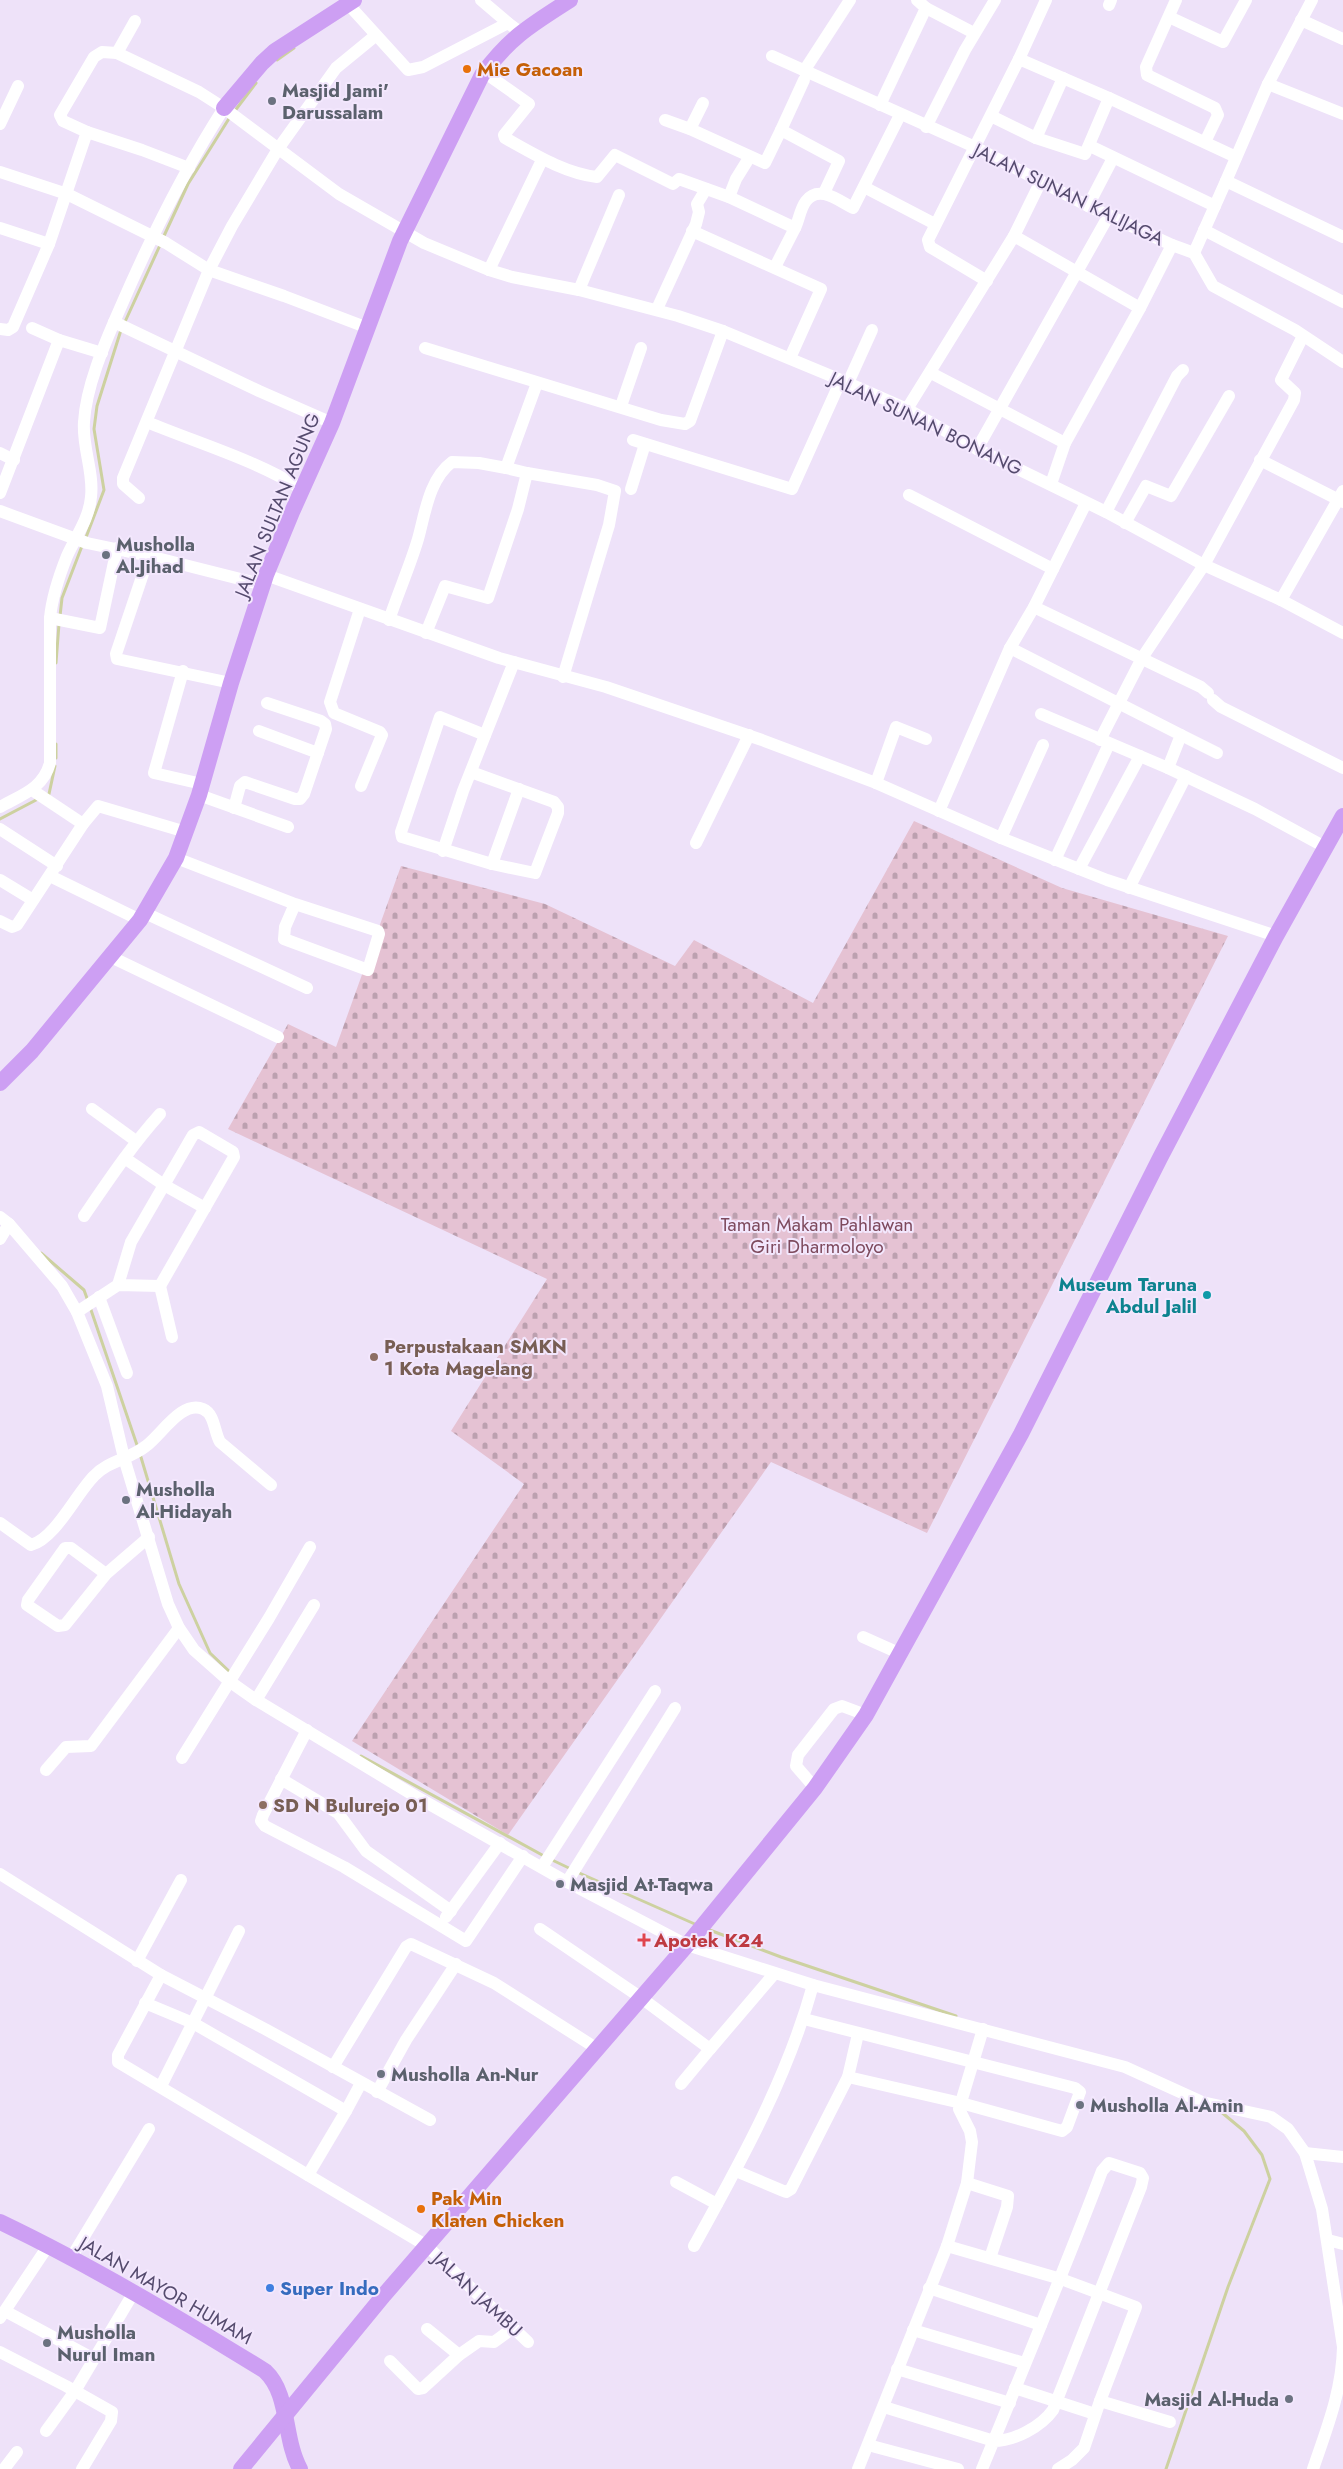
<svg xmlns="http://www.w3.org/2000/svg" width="1343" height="2469" viewBox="0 0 1343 2469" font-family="Jost,sans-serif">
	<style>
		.cemetery { fill: url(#cemetery-stones) }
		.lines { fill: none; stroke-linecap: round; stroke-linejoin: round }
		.stream { stroke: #cdd1a0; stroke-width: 3 }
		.minor { stroke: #fff; stroke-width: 12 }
		.major { stroke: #cd9ff3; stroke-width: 16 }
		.food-dot { fill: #e8710a; stroke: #f3e7fd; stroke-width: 2 }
		.worship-dot { fill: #6b7280; stroke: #f3e7fd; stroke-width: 2 }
		.culture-dot { fill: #0f9aa8; stroke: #f3e7fd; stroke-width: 2 }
		.education-dot { fill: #8d6e63; stroke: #f3e7fd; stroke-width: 2 }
		.health-dot { fill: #e0444e; stroke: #f3e7fd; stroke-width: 2 }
		.shop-dot { fill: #3f7fe0; stroke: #f3e7fd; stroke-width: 2 }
		.labels { text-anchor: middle; stroke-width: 4; stroke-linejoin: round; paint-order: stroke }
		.food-label { font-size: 19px; font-weight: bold; fill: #c56008; stroke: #f3e7fd; text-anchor: start }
		.worship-label { font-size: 19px; font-weight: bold; fill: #5b616d; stroke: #f3e7fd; text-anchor: start }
		.street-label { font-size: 19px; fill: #554b6e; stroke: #f3e7fd }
		.park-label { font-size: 19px; fill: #7e4a5d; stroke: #f3e7fd }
		.culture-label { font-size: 19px; font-weight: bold; fill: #0d838f; stroke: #f3e7fd; text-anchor: end }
		.education-label { font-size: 19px; font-weight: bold; fill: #785e54; stroke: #f3e7fd; text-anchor: start }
		.health-label { font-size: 19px; font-weight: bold; fill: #be3a42; stroke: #f3e7fd; text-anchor: start }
		.shop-label { font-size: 19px; font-weight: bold; fill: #366cbe; stroke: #f3e7fd; text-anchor: start }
	</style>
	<defs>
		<pattern id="cemetery-stones" width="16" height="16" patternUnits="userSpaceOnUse" patternTransform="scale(1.25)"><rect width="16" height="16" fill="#e5c2d3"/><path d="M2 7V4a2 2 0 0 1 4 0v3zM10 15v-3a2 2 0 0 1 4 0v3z" fill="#bca0af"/></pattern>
	</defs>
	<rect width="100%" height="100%" fill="#eee2f9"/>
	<path class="cemetery" d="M914,821l148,67 166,48 -301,597 -156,-71 -263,373 -156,-94 172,-257 -73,-53 96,-152 -319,-150 60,-105 48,23 65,-181 144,38 130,62 19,-26 119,63z"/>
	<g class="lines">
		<g class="stream">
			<path d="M277,60l17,-12"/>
			<path d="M234,112l22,-29"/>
			<path d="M163,238l25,-54 42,-67"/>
			<path d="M124,324l37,-81"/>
			<path d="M85,540l19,-50 -10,-61 3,-23 24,-76"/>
			<path d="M60,616l2,-18 20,-52"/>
			<path d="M56,663l3,-39"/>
			<path d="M56,758v-14"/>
			<path d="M46,795l3,-1 6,-28"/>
			<path d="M0,819l38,-20"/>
			<path d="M41,1253l43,37 4,11"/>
			<path d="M90,1307l48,141"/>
			<path d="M140,1454l39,130 31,69 22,21"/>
			<path d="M361,1756l183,100"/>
			<path d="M550,1859l21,10"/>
			<path d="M577,1872l120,53"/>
			<path d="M707,1929l74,28 175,59"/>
			<path d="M1166,2469l62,-182 42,-108 -8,-24 -18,-24 -24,-20"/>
		</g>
		<g class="minor">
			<path d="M481,0l27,23"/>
			<path d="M1176,0l-30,67 1,8 68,33 3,7 -13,27"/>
			<path d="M348,4l60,66 15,-3 85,-44 12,9"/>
			<path d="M1109,5l2,-5"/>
			<path d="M926,8l48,25"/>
			<path d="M1169,17l54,25 23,-42"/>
			<path d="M1301,20l42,19"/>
			<path d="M117,53l18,-32"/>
			<path d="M772,56l203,91 113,59 84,39 22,8 19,33 82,44 48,32"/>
			<path d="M1019,59l27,-59"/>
			<path d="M804,71l46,-71"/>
			<path d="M484,72l45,32 -25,31 1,3c29,16 59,35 92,39l18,-22 58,29 6,-5 50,18 66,31c4,-8 5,-19 11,-27 13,-17 33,0 47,7l47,-93"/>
			<path d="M1268,84l75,30"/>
			<path d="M1109,98l127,59"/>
			<path d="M880,105l46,-97 -9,-8"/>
			<path d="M665,120l25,9 75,34 16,-33 58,31 -15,32"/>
			<path d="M0,124l18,-38"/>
			<path d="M926,127l39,-77 30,-50"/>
			<path d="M690,129l13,-26"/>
			<path d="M781,130l23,-50"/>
			<path d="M87,132l-24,-11 -3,-6 34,-58 8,-5 15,1 82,39 25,16 115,86 85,49 65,27 23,7 67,13 99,26 45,15 118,49 66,29 70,40 129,63 98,53 77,35 62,33"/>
			<path d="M1036,138l27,-60"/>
			<path d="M1090,146l125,60"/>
			<path d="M0,172l67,22 99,49 43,27 75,26 84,32"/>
			<path d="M1226,181l42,-97 44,-84"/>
			<path d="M864,187l71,37"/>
			<path d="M729,197l7,-18 13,-21"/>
			<path d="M1088,206l25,-48"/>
			<path d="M0,228l49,16"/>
			<path d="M1204,230l139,72"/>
			<path d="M692,231l129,58 -31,69"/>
			<path d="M1014,236l126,72"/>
			<path d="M1194,253l32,-72 117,56"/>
			<path d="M775,267l20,-39"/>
			<path d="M489,270l52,-108"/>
			<path d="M987,281l-57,-34 -2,-7 91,-181 90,39 -24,56 -49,-16 -45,-22"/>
			<path d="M579,290l40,-95"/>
			<path d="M657,309l39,-85 3,-12 -2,-8 9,-15"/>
			<path d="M114,322l145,69 73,32"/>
			<path d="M32,328l27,12"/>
			<path d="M0,329l8,1 5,-3 36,-83 38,-112 55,18 47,18"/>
			<path d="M425,348l236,72 24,4 5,-3 33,-90"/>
			<path d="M931,373l134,70"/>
			<path d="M848,383l24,-53"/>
			<path d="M621,406l20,-58"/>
			<path d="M907,409l107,-173 27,-55"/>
			<path d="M147,422c53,22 106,37 155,67"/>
			<path d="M633,440l159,49 49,-109"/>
			<path d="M977,449l132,-234"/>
			<path d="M0,453l14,7"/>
			<path d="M1260,460l83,42"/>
			<path d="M527,473l70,12 18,6 -6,34 -46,152"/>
			<path d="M1051,484l14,-41 75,-135 32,-63"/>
			<path d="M631,489l14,-45"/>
			<path d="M0,493l59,-153 43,13"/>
			<path d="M909,495l144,74"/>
			<path d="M139,498l-16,-14v-6l86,-208 23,-44 46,-77 58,-81 39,-32"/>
			<path d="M0,511l87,32 62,13 115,29"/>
			<path d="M1106,512l71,-136 6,-6"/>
			<path d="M1125,523l21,-37 25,10 58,-100"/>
			<path d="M149,556l-33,98 1,5 114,24"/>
			<path d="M266,575l233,83 107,29 156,53 114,43 125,55 106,42 169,56"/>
			<path d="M1281,600l62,-109"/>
			<path d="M1034,607l167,80 7,6"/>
			<path d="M360,609l-30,93 4,11 46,19 2,3 -21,51"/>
			<path d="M50,618l50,10 17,-80"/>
			<path d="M389,620c9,-27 21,-54 29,-81 7,-25 11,-60 34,-77l27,1 27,5"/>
			<path d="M426,633l19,-47 43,12 30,-89 9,-36 -21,-5 31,-85"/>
			<path d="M1010,648l171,87 -13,33 87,41 70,38"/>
			<path d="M183,671l-29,102 48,11"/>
			<path d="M1213,700l8,7 122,61"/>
			<path d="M1041,714l127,54"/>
			<path d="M259,731l59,22"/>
			<path d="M1181,735l36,18"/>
			<path d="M1100,740l42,-82 62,-93 90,-165 1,-7 -14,-13 22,-44"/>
			<path d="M471,772l83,30 4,5v6l-23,60 -43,-9 -90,-27 -1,-5 39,-115 45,18"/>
			<path d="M876,783l20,-56 30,12"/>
			<path d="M32,790l51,34"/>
			<path d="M199,795l89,32"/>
			<path d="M0,807c21,-12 43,-18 50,-44v-145c2,-21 9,-42 17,-62 9,-20 22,-37 24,-59 3,-25 -9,-50 -7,-75 2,-35 20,-77 34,-109 30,-70 65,-141 106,-205"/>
			<path d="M234,808l6,-22 5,-4 50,17h5l4,-5 22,-65 -1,-5 -4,-3 -54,-18"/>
			<path d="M939,811l71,-163 24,-41 52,-104"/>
			<path d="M0,829l57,37"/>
			<path d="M1001,838l42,-93"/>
			<path d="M696,843l53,-108"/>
			<path d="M443,851l20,-60 51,-129"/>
			<path d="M176,858l119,46 -10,23 -1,12 84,31 11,-36 -1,-3 -83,-27"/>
			<path d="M1055,860l54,-116"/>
			<path d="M492,864l27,-75"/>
			<path d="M1079,869l61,-113"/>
			<path d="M50,876l90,44"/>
			<path d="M0,880l33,20"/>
			<path d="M1129,888l57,-112"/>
			<path d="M145,913l162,75"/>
			<path d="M0,921l12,6 5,-2 66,-101 15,-18 88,26"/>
			<path d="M109,956l169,81"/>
			<path d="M92,1109l44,32"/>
			<path d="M126,1159l38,26 41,23"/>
			<path d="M84,1216c24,-35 48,-71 76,-102"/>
			<path d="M0,1217l9,7 53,62 15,26 30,74 17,72 44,146 11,24 15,22 35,31 27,19 159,96 152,86 120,63 126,40 312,82 77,35 69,15 17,12 17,24 17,56 21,138"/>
			<path d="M0,1239l9,-15"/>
			<path d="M160,1286l12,51"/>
			<path d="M99,1297l28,76"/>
			<path d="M77,1312l41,-27 13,-43 62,-107 6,-3 34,20 1,5 -74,129 -42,-1"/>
			<path d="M0,1523l31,22c24,-6 45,-51 63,-69 14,-15 36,-17 52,-30 16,-12 36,-46 57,-37 12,5 11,23 17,33l51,43"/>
			<path d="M106,1574l-41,51 -7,1 -31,-21 1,-5 37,-52h6l35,26 43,-37"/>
			<path d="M863,1637l38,17"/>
			<path d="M256,1700l58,-95"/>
			<path d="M307,1730l-44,85 -2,6 4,5 79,41 122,74 57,-85"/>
			<path d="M182,1758l87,-140 41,-71"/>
			<path d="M46,1770l20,-23 25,-1 88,-118"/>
			<path d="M281,1779l57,34 28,38 85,60"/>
			<path d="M815,1788l-19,-22 2,-11 36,-46 8,-3 24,9"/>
			<path d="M542,1867l113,-176"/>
			<path d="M0,1874l161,101 -43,80v7l309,184 101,96"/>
			<path d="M567,1882l108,-174"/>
			<path d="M446,1917l54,-74"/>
			<path d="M540,1929l100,68 70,52 64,-75"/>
			<path d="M137,1961l44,-81"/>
			<path d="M161,1975l104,54 165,91"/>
			<path d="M145,2003l48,20 153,88"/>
			<path d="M804,2019l271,69 5,4 -13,35 -5,4 -101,-28 -113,-26"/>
			<path d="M333,2067l73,-120 5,-3 83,39 102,65"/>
			<path d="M681,2084l29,-35"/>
			<path d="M161,2086l78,-155"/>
			<path d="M377,2092l29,-52 50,-76"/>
			<path d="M1305,2153l38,4"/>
			<path d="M736,2171l45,19 5,2 5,-3 57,-112 10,-43"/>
			<path d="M308,2175l38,-64 15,-28"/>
			<path d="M676,2182l41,22"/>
			<path d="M967,2183l41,13 -1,11 -17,51"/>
			<path d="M1328,2240l15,4"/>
			<path d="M694,2246c47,-85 93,-167 119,-261"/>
			<path d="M947,2246l114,33 75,28 -36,94 -16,47 -12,12 -14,9"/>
			<path d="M71,2258l78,-129"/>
			<path d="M929,2288l112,37"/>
			<path d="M5,2311l89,48"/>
			<path d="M0,2318l48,-72"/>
			<path d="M427,2329l32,26 20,-14 15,1 19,-14"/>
			<path d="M913,2330l111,33"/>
			<path d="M0,2352l66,34 46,26 -1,9 -29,48"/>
			<path d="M390,2361l28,28 5,-1 36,-33"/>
			<path d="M897,2369l113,34"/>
			<path d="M1015,2388l80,26"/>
			<path d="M1100,2401l70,21"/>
			<path d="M884,2407l110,34c20,0 47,-14 59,-31l88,-223 2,-9 -3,-5 -31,-10 -7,8c-38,100 -79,199 -120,298"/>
			<path d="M46,2431l29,-40 59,-99"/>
			<path d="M868,2445l90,24"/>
			<path d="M4,2469l13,-17"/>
			<path d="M858,2469l89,-223 20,-63 5,-41 -2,-11 -11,-22 24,-80"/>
			<path d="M1313,2469c14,-41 29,-78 30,-122"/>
		</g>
		<g class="major">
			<path d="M224,108l38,-45 13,-12 79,-51"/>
			<path d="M0,1083l32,-32 108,-131 36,-62 23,-63 32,-112 35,-108 26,-63 40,-89 68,-182 82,-166c28,-38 49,-50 88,-75"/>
			<path d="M0,2222c92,44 179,96 265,149 25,23 18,67 35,98"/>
			<path d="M241,2469l143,-174 303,-350 128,-157 51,-73 155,-281 139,-276 116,-222 67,-120"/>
		</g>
	</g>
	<g class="food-dot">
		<circle cx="467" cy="69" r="5"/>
		<circle cx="421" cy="2209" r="5"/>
	</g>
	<g class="worship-dot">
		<circle cx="272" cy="101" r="5"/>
		<circle cx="106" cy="555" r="5"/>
		<circle cx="126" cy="1500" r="5"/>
		<circle cx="560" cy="1884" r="5"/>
		<circle cx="381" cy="2074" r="5"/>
		<circle cx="1080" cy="2105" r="5"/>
		<circle cx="47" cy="2343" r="5"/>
		<circle cx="1289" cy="2399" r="5"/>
	</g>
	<circle class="culture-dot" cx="1207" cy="1295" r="5"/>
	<g class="education-dot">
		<circle cx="374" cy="1357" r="5"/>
		<circle cx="263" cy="1805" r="5"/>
	</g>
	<path class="health-dot" d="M641.5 1932.5h5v5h5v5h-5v5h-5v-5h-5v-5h5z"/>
	<circle class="shop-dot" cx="270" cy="2288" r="5"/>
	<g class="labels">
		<g class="food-label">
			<text x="477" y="76">Mie Gacoan</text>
			<text x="431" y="2205">Pak Min<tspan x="431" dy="22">Klaten Chicken</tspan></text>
		</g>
		<g class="worship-label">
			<text x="282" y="97">Masjid Jami'<tspan x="282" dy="22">Darussalam</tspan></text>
			<text x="116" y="551">Musholla<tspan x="116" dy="22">Al-Jihad</tspan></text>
			<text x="136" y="1496">Musholla<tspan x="136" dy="22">Al-Hidayah</tspan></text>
			<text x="570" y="1891">Masjid At-Taqwa</text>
			<text x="391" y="2081">Musholla An-Nur</text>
			<text x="1090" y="2112">Musholla Al-Amin</text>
			<text x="57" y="2339">Musholla<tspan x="57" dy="22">Nurul Iman</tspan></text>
			<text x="1279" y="2406" text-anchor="end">Masjid Al-Huda</text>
		</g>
		<g class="street-label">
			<text transform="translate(1069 194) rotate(26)" y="7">JALAN SUNAN KALIJAGA</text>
			<text transform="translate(926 423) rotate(26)" y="7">JALAN SUNAN BONANG</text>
			<text transform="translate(277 505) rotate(-68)" y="7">JALAN SULTAN AGUNG</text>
			<text transform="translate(166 2290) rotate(30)" y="7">JALAN MAYOR HUMAM</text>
			<text transform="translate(478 2294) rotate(43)" y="7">JALAN JAMBU</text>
		</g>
		<g class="park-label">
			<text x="817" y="1231">Taman Makam Pahlawan<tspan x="817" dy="22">Giri Dharmoloyo</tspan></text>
		</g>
		<g class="culture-label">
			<text x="1197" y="1291">Museum Taruna<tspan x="1197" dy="22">Abdul Jalil</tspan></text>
		</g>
		<g class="education-label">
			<text x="384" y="1353">Perpustakaan SMKN<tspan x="384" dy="22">1 Kota Magelang</tspan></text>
			<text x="273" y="1812">SD N Bulurejo 01</text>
		</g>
		<g class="health-label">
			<text x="654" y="1947">Apotek K24</text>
		</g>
		<g class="shop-label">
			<text x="280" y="2295">Super Indo</text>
		</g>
	</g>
</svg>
